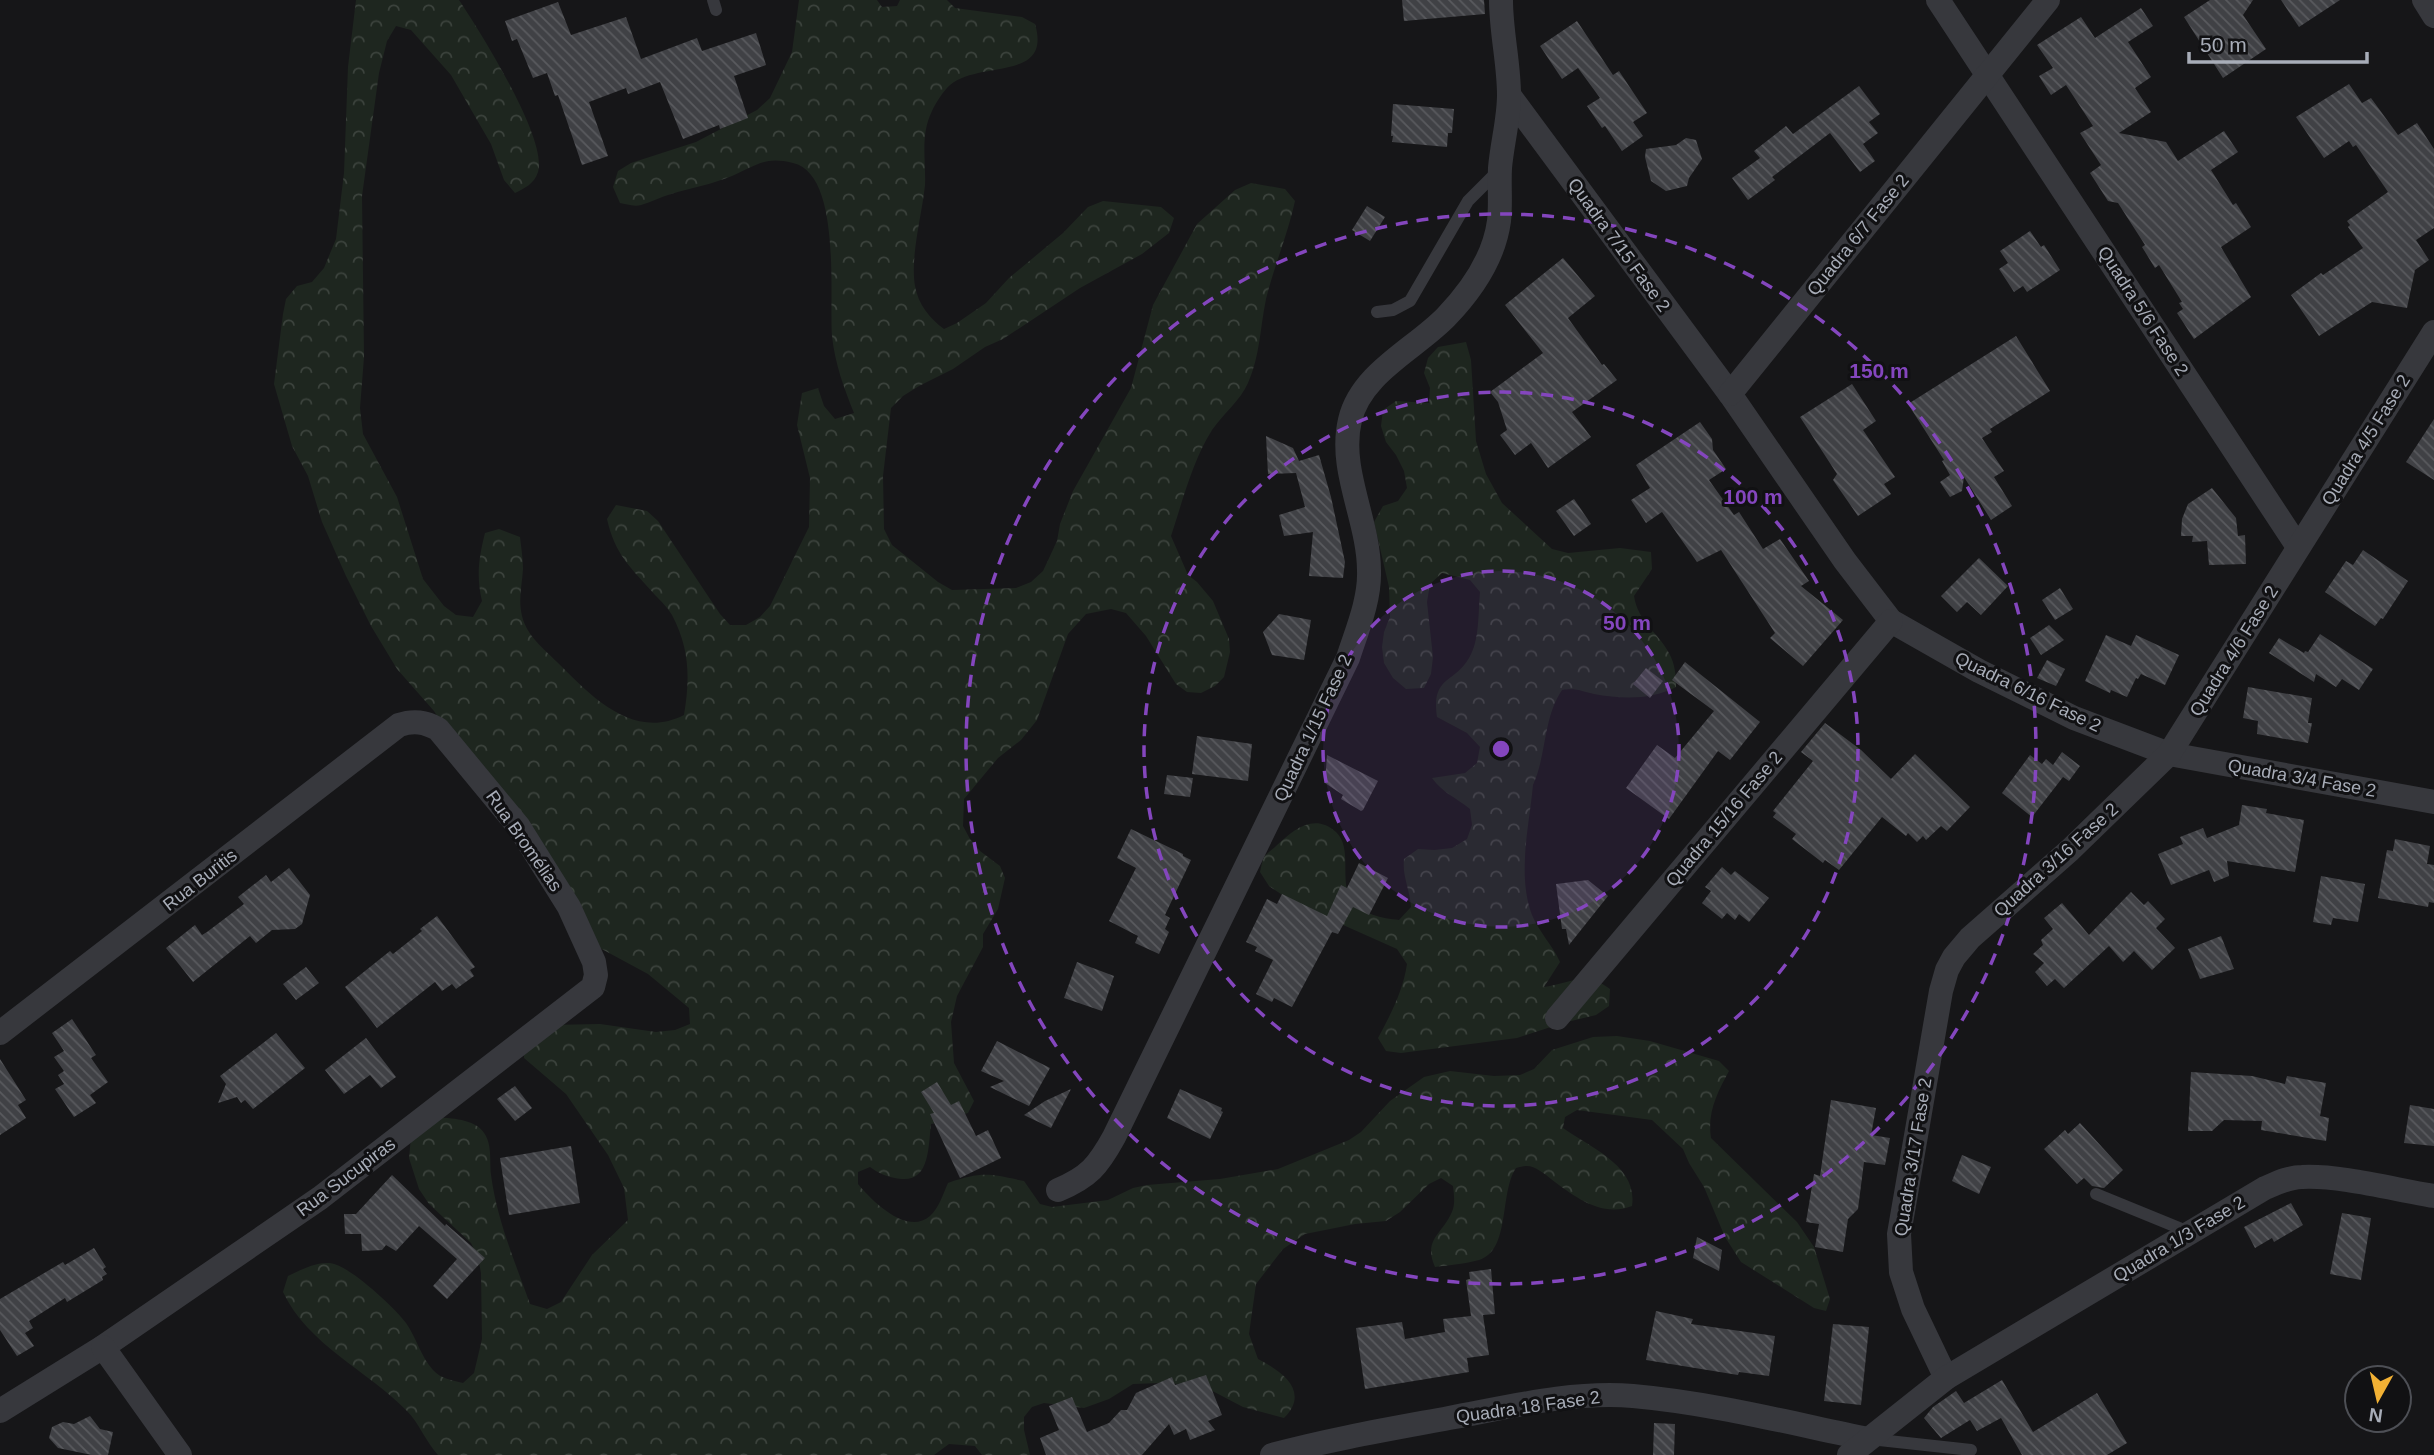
<svg xmlns="http://www.w3.org/2000/svg" width="2434" height="1455" viewBox="0 0 2434 1455" font-family="Arial,sans-serif">
	<style>
		.forest { fill: url(#forest-crowns) }
		.building { fill: url(#building-back-hatch) }
		.lines { fill: none; stroke-linecap: round; stroke-linejoin: round }
		.service { stroke: #37383d; stroke-width: 12 }
		.minor { stroke: #37383d; stroke-width: 24 }
		.ring { fill: none; stroke: #8446be; stroke-width: 3.5; stroke-dasharray: 12 9 }
		.labels { text-anchor: middle; stroke-width: 6; stroke-linejoin: round; paint-order: stroke }
		.street-label { font-size: 18px; fill: #a8adb8; stroke: #111113 }
		.centre { fill: #8446be; stroke: #111113; stroke-width: 3.5 }
		.ring-label { font-size: 21px; text-anchor: middle; font-weight: bold; fill: #8446be; stroke: #111113; stroke-width: 6; stroke-linejoin: round; paint-order: stroke }
	</style>
	<defs>
		<pattern id="forest-crowns" width="20" height="18" patternUnits="userSpaceOnUse" patternTransform="scale(1.75)"><rect width="20" height="18" fill="#1e261f"/><path d="M2 6a3 3 0 1 1 6 0M12 15a3 3 0 1 1 6 0" fill="none" stroke="#3c433d"/></pattern>
		<pattern id="building-back-hatch" width="6" height="6" patternUnits="userSpaceOnUse" patternTransform="scale(1.75)"><rect width="6" height="6" fill="#404145"/><path d="M-1 5l2 2M0 0l6 6M5-1l2 2" fill="none" stroke="#595a5e"/></pattern>
	</defs>
	<rect width="100%" height="100%" fill="#161618"/>
	<g class="forest">
		<path d="M356,0h103c20,30 89,139 79,172 -4,12 -13,16 -23,21l-11,-13 -13,-36 -40,-69 -40,-45 -15,-4 -9,15 -8,32 -17,123 2,161 -4,51 3,26 34,63 26,82 21,27 12,9 17,2 9,-16c-6,-25 -3,-44 3,-68l14,-4 21,8c1,10 3,21 3,32 -1,16 -5,31 -1,47 5,20 21,32 35,46 34,34 76,79 127,53 6,-36 6,-66 -12,-100 -4,-7 -11,-14 -17,-20 -24,-27 -40,-40 -48,-76l9,-14 31,6 11,10 62,93 10,11h16l14,-8 10,-11 39,-79 1,-49 -13,-53 5,-32 16,-5 6,18 11,13 19,-6c-10,-25 -19,-49 -22,-77 -3,-38 10,-162 -39,-173 -28,-7 -36,2 -61,13 -19,8 -41,12 -61,18 -10,3 -20,8 -30,11 -7,2 -15,-1 -21,-2l-7,-16 5,-16 13,-8 65,-21 61,-32 13,-12 22,-46 7,-52h78l5,7 15,-1 3,-6h47l8,8 67,9 13,7c17,58 -55,36 -85,61 -6,5 -15,19 -18,26 -12,24 -6,49 -7,74 -3,30 -15,71 -10,101 3,18 15,33 29,43l13,-6 29,-20 23,-25 54,-45 25,-26 15,-6 58,6 13,11 -5,15 -27,21 -62,34 -77,51 -18,8 -32,22 -34,17 -16,10 -12,12 -8,68 1,53 8,16 46,37 14,8 64,-2 15,-6 12,-11 14,-30 3,-17 13,-33 58,-103 22,-83 44,-81 38,-34 16,-7 34,6 10,12c-7,33 -21,65 -29,98 -6,29 -6,57 -18,84 -8,18 -25,31 -36,47 -20,32 -29,70 -41,106l17,39 9,7 16,19 16,38 1,13 -6,25 -9,9 -14,7 -14,-1 -11,-8 -30,-48 -20,-23 -15,-4 -25,5 -18,20 -31,86 -16,20 -23,18 -34,41 -1,27 7,13 10,12 20,15 5,12 -7,31 -15,25v13l-26,49 -6,26 3,41 20,38 -6,12 -37,11c-3,25 -1,62 -36,54 -10,-2 -17,-5 -25,-11l-12,5v12c14,17 49,52 72,32 9,-8 13,-22 18,-33 35,-12 41,-9 76,-2l16,23 12,3 56,-7 25,-12 14,-3 73,-6 58,-10 71,-29 12,-8 29,-31 34,-24 26,-6 44,5 26,-1 14,-6 18,-19 41,-13 24,-1 33,5 69,20 10,10c-12,22 -22,42 -18,67l86,84 17,25 16,52 -4,12 -12,-3 -73,-46 -16,-25 -21,-50 -15,-24 -6,-14 -31,-29 -75,-10 -12,7 -2,11c28,20 75,38 69,78 -30,12 -57,-9 -81,-27 -6,-5 -16,-13 -24,-13 -4,0 -7,1 -11,2 -17,25 -5,82 -37,92 -14,4 -30,5 -44,7 -13,-29 10,-34 18,-58 2,-7 1,-15 0,-23l-12,-8 -12,6 -29,28 -14,9 -31,3 -50,10 -22,15 -27,35 -7,50 9,25c23,12 53,32 26,59l-41,-11 -42,-22 -41,-2 -27,1 -24,15 -25,9 -40,-5 -12,4 -8,10v13l6,25h-48l-7,-9 -26,-2 -15,11h-496c-12,-13 -19,-32 -31,-44 -40,-41 -99,-66 -124,-119l5,-16c13,-6 27,-14 41,-13 18,0 66,45 77,60 10,14 15,34 27,47 8,9 19,10 30,13l11,-10 8,-34 -1,-66 -3,-16 -7,-14 -42,-39 -10,-15 -10,-31 3,-31 12,-11c16,2 39,1 53,10 17,12 12,32 14,49 6,45 24,87 39,129l17,5 14,-7 31,-47 36,-35 -4,-32 -16,-33 -42,-61 -42,-36v-18l28,-15 48,-1 56,8 19,-2 15,-6 -1,-16 -41,-34 -50,-27 -133,-187 -31,-49 -37,-42 -26,-43 -25,-50 -24,-54 -14,-46 -16,-30 -18,-62 9,-70 3,-15 11,-13 15,-4 12,-14 12,-29 8,-66 4,-106z"/>
		<path d="M1466,342l5,18 5,81 10,33 16,29 50,46 16,4 52,-5 31,4 1,17 -18,27c4,26 23,35 35,57 6,11 7,22 7,34 -25,13 -54,12 -82,7 -14,-3 -17,-6 -32,-4 -19,28 -15,64 -29,95 -4,42 -16,90 -1,130 7,17 21,31 28,47l-16,25c27,-4 41,-17 66,2l-1,17 -13,9 -33,8 -46,15 -116,15 -15,-2 -8,-13c13,-24 25,-47 29,-74l-10,-15 -101,-45 -27,-18 -9,-14c1,-4 2,-11 4,-15 3,-4 9,-8 12,-11 17,-16 38,-34 60,-14 17,16 3,49 15,67 11,16 31,19 48,21l12,-13c-1,-17 -9,-31 -7,-48l14,-10 16,1 18,-2 15,-9 5,-14 -2,-16c-15,-12 -27,-16 -38,-31l33,-5 12,-10 3,-16 -13,-14 -30,-16c-6,-41 17,-33 32,-59 11,-18 9,-46 11,-66l-10,-12 -28,-7 -12,11 -3,18 6,55 -2,17 -7,14 -18,1 -13,-11 -9,-15 -2,-16 2,-15 6,-15 -1,-30 -15,-65 9,-16 15,-5 9,-13 -3,-17 -8,-16 -10,-13 -5,-16 2,-16 13,-9 33,2 1,-15 -6,-15 4,-15 10,-11z"/>
	</g>
	<g class="building">
		<path d="M1402,0h82l1,14 -81,7z"/>
		<path d="M2210,0h43l-10,15 23,34 -43,29 -39,-61z"/>
		<path d="M2281,0h59l-41,27z"/>
		<path d="M558,2l13,33 55,-18 15,42 56,-21 5,13 54,-18 10,32 -32,11 14,42 -28,11 -1,-4 -36,14 -23,-57 -32,12 -2,-6 -37,14 19,54 -26,9 -24,-70 -3,1 -8,-23 -14,5 -16,-39 -5,2 -7,-20z"/>
		<path d="M2141,8l12,18 -25,16 23,35 -16,11 16,24 -32,21 47,9 12,19 46,-30 14,21 -27,18 22,35 3,-2 15,24 -30,20 30,50 -57,42 -17,-26 6,-4 -4,-6 3,-1 -23,-37 -4,3 -13,-21 3,-2 -27,-42 -10,-2 -18,-28 11,-8 -21,-32 13,-7 -27,-41 -15,10 -12,-19 14,-8 -16,-23 44,-28 14,21z"/>
		<path d="M1577,21l36,54 6,-4 28,42 -14,9 10,14 -21,15 -17,-25 -3,2 -15,-22 13,-8 -22,-30 -16,11 -22,-33z"/>
		<path d="M2349,84l13,19 9,-5 27,37 19,-12 17,26v79l-18,12 13,20 -14,10 -8,38 -35,-6 -53,34 -28,-41 30,-22 2,2 40,-27 -15,-21 2,-2 -3,-4 41,-29 -32,-47 -3,2 -4,-6 -25,17 -28,-41z"/>
		<path d="M1859,86l21,28 -11,8 9,11 -15,11 12,17 -15,11 -30,-39 -58,44 3,3 -27,20 -16,-22 28,-20 -6,-7 32,-25 7,8z"/>
		<path d="M1393,104l61,5 -2,24h-4l-1,14 -55,-5 1,-6h-2z"/>
		<path d="M1686,138l10,2 6,19 -13,19 -2,8 -21,5 -15,-10 -6,-24 1,-8 30,-4z"/>
		<path d="M1367,206l18,11 -15,24 -18,-11z"/>
		<path d="M2030,231l11,16 3,-2 16,25 -33,22 -4,-6 -9,6 -15,-23 9,-6 -8,-12z"/>
		<path d="M1563,258l32,38 -27,22 34,47 2,-1 13,16 -45,32 19,25 -43,31 -17,-25 -16,12 -15,-20 7,-5 -9,-28 -8,-10 53,-39 -38,-48z"/>
		<path d="M2016,336l34,55 -60,38 2,3 -10,6 22,33 -10,6 18,29 -21,14 -27,-43 -2,14 -12,6 -10,-15 10,-7 -8,-14 2,-1 -36,-56z"/>
		<path d="M1852,384l24,37 -13,9 32,47 -11,7 7,10 -33,22 -25,-36 4,-6 -37,-57z"/>
		<path d="M2434,419v61l-28,-18z"/>
		<path d="M1700,422l12,17 1,11 13,19 -17,11 25,35 5,-3 24,37 17,-10 29,42 -8,5 42,34 -40,46 -33,-28 5,-5 -54,-83 -24,12 -35,-50 -16,11 -15,-23 19,-12 -14,-23z"/>
		<path d="M1266,436l27,12 6,13 20,-6 12,42 14,65 -2,16 -34,-2 4,-44 -29,4 -5,-21 26,-8 -9,-34 -28,1z"/>
		<path d="M2212,488l24,30 2,18 7,-1 1,29 -37,1 -2,-24 -15,1 1,-6h-12l1,-17 6,-15z"/>
		<path d="M1574,499l17,25 -17,12 -18,-25z"/>
		<path d="M2363,550l45,31 -25,38 -2,-1 -6,8 -50,-34 21,-31 7,4z"/>
		<path d="M1979,558l29,28 -27,29 -14,-13 -10,10 -16,-16z"/>
		<path d="M2060,588l13,21 -18,11 -13,-20z"/>
		<path d="M1279,614l32,6 -7,40 -32,-5 -9,-23z"/>
		<path d="M2049,625l15,15 -23,15 -11,-17z"/>
		<path d="M2320,634l53,35 -14,21 -17,-11 -6,8 -20,-13 -2,8 -45,-29 10,-15 25,15 1,-2 3,1z"/>
		<path d="M2106,635l25,11 5,-11 43,20 -14,30 -24,-11 -3,5 -2,-1 -9,19 -16,-7 -1,3 -25,-12z"/>
		<path d="M2047,660l18,9 -9,17 -19,-8z"/>
		<path d="M1685,662l75,60 -30,38 -12,-9 -49,68 -43,-31 31,-43 18,13 39,-47 -42,-31z"/>
		<path d="M1646,668l17,13 -13,17 -17,-14z"/>
		<path d="M2248,687l64,11 -4,25h4l-4,20 -51,-9 1,-13 -15,-3z"/>
		<path d="M1825,723l36,27 30,29 24,-25 55,53 -23,24 -6,-5 -15,14 -3,-4 -6,6 -9,-9 -2,3 -24,-19 -43,53 -14,-10 -2,3 -31,-24 4,-5 -23,-17 3,-4 -3,-2 40,-50 -12,-9z"/>
		<path d="M1197,736l55,8 -4,37 -56,-7z"/>
		<path d="M2062,752l18,14 -11,15 -6,-4 -31,40 -30,-24 28,-38 12,9 4,-5 7,6z"/>
		<path d="M1327,755l51,26 -15,29 -2,1 -20,-12 2,-4 -18,-12z"/>
		<path d="M1167,775l26,3 -3,19 -26,-3z"/>
		<path d="M2242,805l25,4 -1,4 38,7 -9,52 -68,-11 2,15 -15,6 -5,-12 -38,15 -13,-31 25,-10 -3,-7 23,-9 4,10 32,-13z"/>
		<path d="M1131,829l52,25v2l8,4 -26,55 5,3 -5,11 4,3 -10,22 -24,-11 3,-7 -29,-15 27,-53 -19,-10z"/>
		<path d="M2395,839l35,7 -3,18 7,1v38l-5,-1 -1,5 -50,-9 9,-48 6,1z"/>
		<path d="M1359,863l29,15 -19,37 -16,-8 -15,27 -6,-2 -40,75 -18,-9 -2,4 -16,-8 17,-34 -18,-9 2,-4 -11,-5 21,-43 10,5 5,-10 45,22 14,-31 6,3z"/>
		<path d="M1722,867l9,8 4,-4 34,27 -20,24 -10,-8 -4,6 -8,-7 -5,6 -20,-16 9,-12 -6,-4z"/>
		<path d="M289,868l21,27 -8,29 -7,5 -23,1 -16,13 -6,-7 -57,46 -27,-34 29,-23 7,10 5,-3 37,-28 -6,-7 28,-22 5,7z"/>
		<path d="M2321,876l44,8 -7,38 -25,-4 -2,7 -18,-3z"/>
		<path d="M1588,880l20,16 -39,49 -3,-16h-4l-6,-45z"/>
		<path d="M2131,892l13,13 4,-4 17,18 -9,9 19,20 -23,22 -18,-19 -11,11 -14,-16 -45,42 -9,-9 -8,7 -12,-14 9,-9 -11,-9 10,-9 -2,-5 12,-11 -9,-11 18,-15 27,32z"/>
		<path d="M437,916l38,51 -5,3 4,6 -18,13 -4,-5 -10,7 -7,-9 -58,46 -32,-41 45,-36 3,3 29,-23 -2,-2z"/>
		<path d="M2221,936l13,33 -34,10 -12,-30z"/>
		<path d="M1077,962l37,14 -12,35 -38,-13z"/>
		<path d="M306,967l13,16 -23,17 -13,-16z"/>
		<path d="M72,1019l24,36 -5,3 17,24 -18,13 6,8 -22,14 -19,-28 9,-5 -6,-9 6,-4 -10,-14 10,-6 -12,-18z"/>
		<path d="M276,1033l29,35 -52,41 -8,-9 -4,3 -4,-6 -19,6 8,-19 -6,-8z"/>
		<path d="M366,1038l30,39 -15,11 -11,-13 -26,19 -19,-24z"/>
		<path d="M997,1041l53,27 -21,38 -39,-19 14,-6 -23,-10z"/>
		<path d="M0,1059l26,41 -8,5 8,13 -26,17z"/>
		<path d="M2191,1072l61,4 33,8 2,-8 39,7 -6,33 9,2 -3,23 -65,-11 1,-9 -38,-1 -12,11h-24z"/>
		<path d="M937,1082l14,23 8,-4 17,35 12,-6 13,28 -41,20 -30,-64 4,-1 -13,-21z"/>
		<path d="M515,1086l17,22 -17,13 -18,-22z"/>
		<path d="M1071,1089l-20,39 -27,-13 21,-14z"/>
		<path d="M1180,1089l42,19 -1,3 2,1 -13,27 -43,-21z"/>
		<path d="M1831,1100l45,8 -5,27 19,3 -5,27 -21,-3 -6,47 -10,10 -5,33 -28,-5 4,-23 -13,-2 8,-48 6,2z"/>
		<path d="M2410,1105l24,4v37l-30,-3z"/>
		<path d="M2080,1123l43,47 -19,18 -12,-2 -8,-8 -7,6 -33,-35 21,-19 3,4z"/>
		<path d="M571,1146l9,57 -71,12 -9,-57z"/>
		<path d="M1962,1155l29,12 -12,27 -27,-13z"/>
		<path d="M392,1175l53,51 1,-2 39,34 -38,41 -14,-13 24,-27 -38,-33 -23,25 -10,-6 -4,5 -20,1 -1,-17h-16l-1,-20h12z"/>
		<path d="M2291,1203l12,22 -29,17 -2,-4 -17,10 -11,-21z"/>
		<path d="M2342,1213l29,5 -10,62 -31,-6z"/>
		<path d="M1697,1237l25,13 -3,21 -26,-13z"/>
		<path d="M94,1248l12,19 -3,2 4,5 -5,3 1,3 -36,22 -2,-4 -36,23 4,7 -8,5 9,13 -17,10 -17,-26v-31l63,-37 2,3z"/>
		<path d="M1491,1269l4,45 -12,1 6,40 -22,3 2,14 -104,17 -9,-61 46,-6 3,17 40,-7 -2,-13 28,-3 -5,-36 4,-1 -1,-7z"/>
		<path d="M1656,1311l37,8 -2,5 84,12 -6,40 -30,-4 -1,3 -92,-15z"/>
		<path d="M1833,1324l36,3 -8,78 -37,-4z"/>
		<path d="M1206,1375l16,40 -14,6 7,9 -25,10 -4,-11 -12,6 -5,-11 -27,31h-96l-6,-17 19,-8 -10,-24 23,-9 15,35 22,-9 12,-13h6l9,-17 36,-16 3,8z"/>
		<path d="M2002,1380l31,52 64,-39 30,50 -20,12h-85l-21,-37 -24,13 -7,-11 -29,18 -17,-20 9,-11 23,-16 8,12z"/>
		<path d="M90,1416l10,13 13,3 -5,23h-16l-34,-7 -9,-10 3,-11 11,-5 11,2z"/>
		<path d="M1654,1423l21,1 -1,31h-21z"/>
	</g>
	<g class="lines">
		<g class="service">
			<path d="M713,0l3,10"/>
			<path d="M1377,312l16,-2 17,-9 58,-100 32,-32"/>
			<path d="M2096,1194l93,38"/>
			<path d="M1870,1439l101,11"/>
		</g>
		<g class="minor">
			<path d="M1938,0l360,547"/>
			<path d="M2424,0l10,16"/>
			<path d="M1509,95l221,299 115,167 46,60 88,50 95,47 95,36 265,48"/>
			<path d="M1730,394l318,-394"/>
			<path d="M1557,1018l334,-397"/>
			<path d="M0,1033l399,-308c15,-5 26,-3 39,4l81,98 50,80 25,55 2,13 -3,12 -273,211 -217,149 -103,64"/>
			<path d="M1058,1190c31,-13 40,-24 56,-53l234,-479c9,-28 22,-58 21,-87 0,-51 -31,-101 -19,-151 11,-47 65,-71 96,-103 25,-26 48,-59 53,-96 2,-17 0,-35 1,-53 2,-24 9,-49 9,-73 0,-32 -8,-63 -8,-95"/>
			<path d="M103,1347l77,108"/>
			<path d="M1946,1378l-33,-69 -12,-37 -2,-38 42,-243 6,-21 7,-13 16,-19 100,-88 99,-96 265,-422"/>
			<path d="M1272,1455c59,-16 118,-26 177,-37 60,-11 123,-27 184,-22 79,7 157,27 235,43"/>
			<path d="M1849,1455l97,-77 319,-190c12,-5 24,-11 37,-11 38,-2 94,13 132,19"/>
		</g>
	</g>
	<circle cx="1501" cy="749" r="178" fill="#8446be" fill-opacity=".12"/>
	<g class="ring">
		<circle cx="1501" cy="749" r="178"/>
		<circle cx="1501" cy="749" r="357"/>
		<circle cx="1501" cy="749" r="535"/>
	</g>
	<g class="labels">
		<g class="street-label">
			<text transform="translate(1858 235) rotate(-51)" y="6">Quadra 6/7 Fase 2</text>
			<text transform="translate(1619 245) rotate(54)" y="6">Quadra 7/15 Fase 2</text>
			<text transform="translate(2143 311) rotate(57)" y="6">Quadra 5/6 Fase 2</text>
			<text transform="translate(2366 440) rotate(-58)" y="6">Quadra 4/5 Fase 2</text>
			<text transform="translate(2234 651) rotate(-58)" y="6">Quadra 4/6 Fase 2</text>
			<text transform="translate(2028 692) rotate(26)" y="6">Quadra 6/16 Fase 2</text>
			<text transform="translate(1313 728) rotate(-65)" y="6">Quadra 1/15 Fase 2</text>
			<text transform="translate(2302 778) rotate(10)" y="6">Quadra 3/4 Fase 2</text>
			<text transform="translate(1724 819) rotate(-50)" y="6">Quadra 15/16 Fase 2</text>
			<text transform="translate(524 841) rotate(55)" y="6">Rua Bromélias</text>
			<text transform="translate(2056 860) rotate(-42)" y="6">Quadra 3/16 Fase 2</text>
			<text transform="translate(200 880) rotate(-38)" y="6">Rua Buritis</text>
			<text transform="translate(1913 1157) rotate(-81)" y="6">Quadra 3/17 Fase 2</text>
			<text transform="translate(346 1177) rotate(-37)" y="6">Rua Sucupiras</text>
			<text transform="translate(2179 1239) rotate(-31)" y="6">Quadra 1/3 Fase 2</text>
			<text transform="translate(1528 1407) rotate(-8)" y="6">Quadra 18 Fase 2</text>
		</g>
	</g>
	<circle cx="1501" cy="749" r="10" class="centre"/>
	<g class="ring-label">
		<text x="1879" y="378">150 m</text>
		<text x="1753" y="504">100 m</text>
		<text x="1627" y="630">50 m</text>
	</g>
	<g transform="translate(2378 1399) rotate(188)"><circle r="33" fill="#111113" stroke="#4d4f55" stroke-width="2"/>
	<path d="M0-5L12 26L0 18L-12 26Z" fill="#f2b134"/>
	<text y="-10" font-size="19" font-weight="bold" text-anchor="middle" fill="#a8adb8">N</text>
	</g>
	<path d="M2189 52v10h178v-10" fill="none" stroke="#a8adb8" stroke-width="3.5"/>
	<text x="2200" y="52" font-size="21" fill="#a8adb8" stroke="#111113" stroke-width="5" paint-order="stroke">50 m</text>
</svg>
